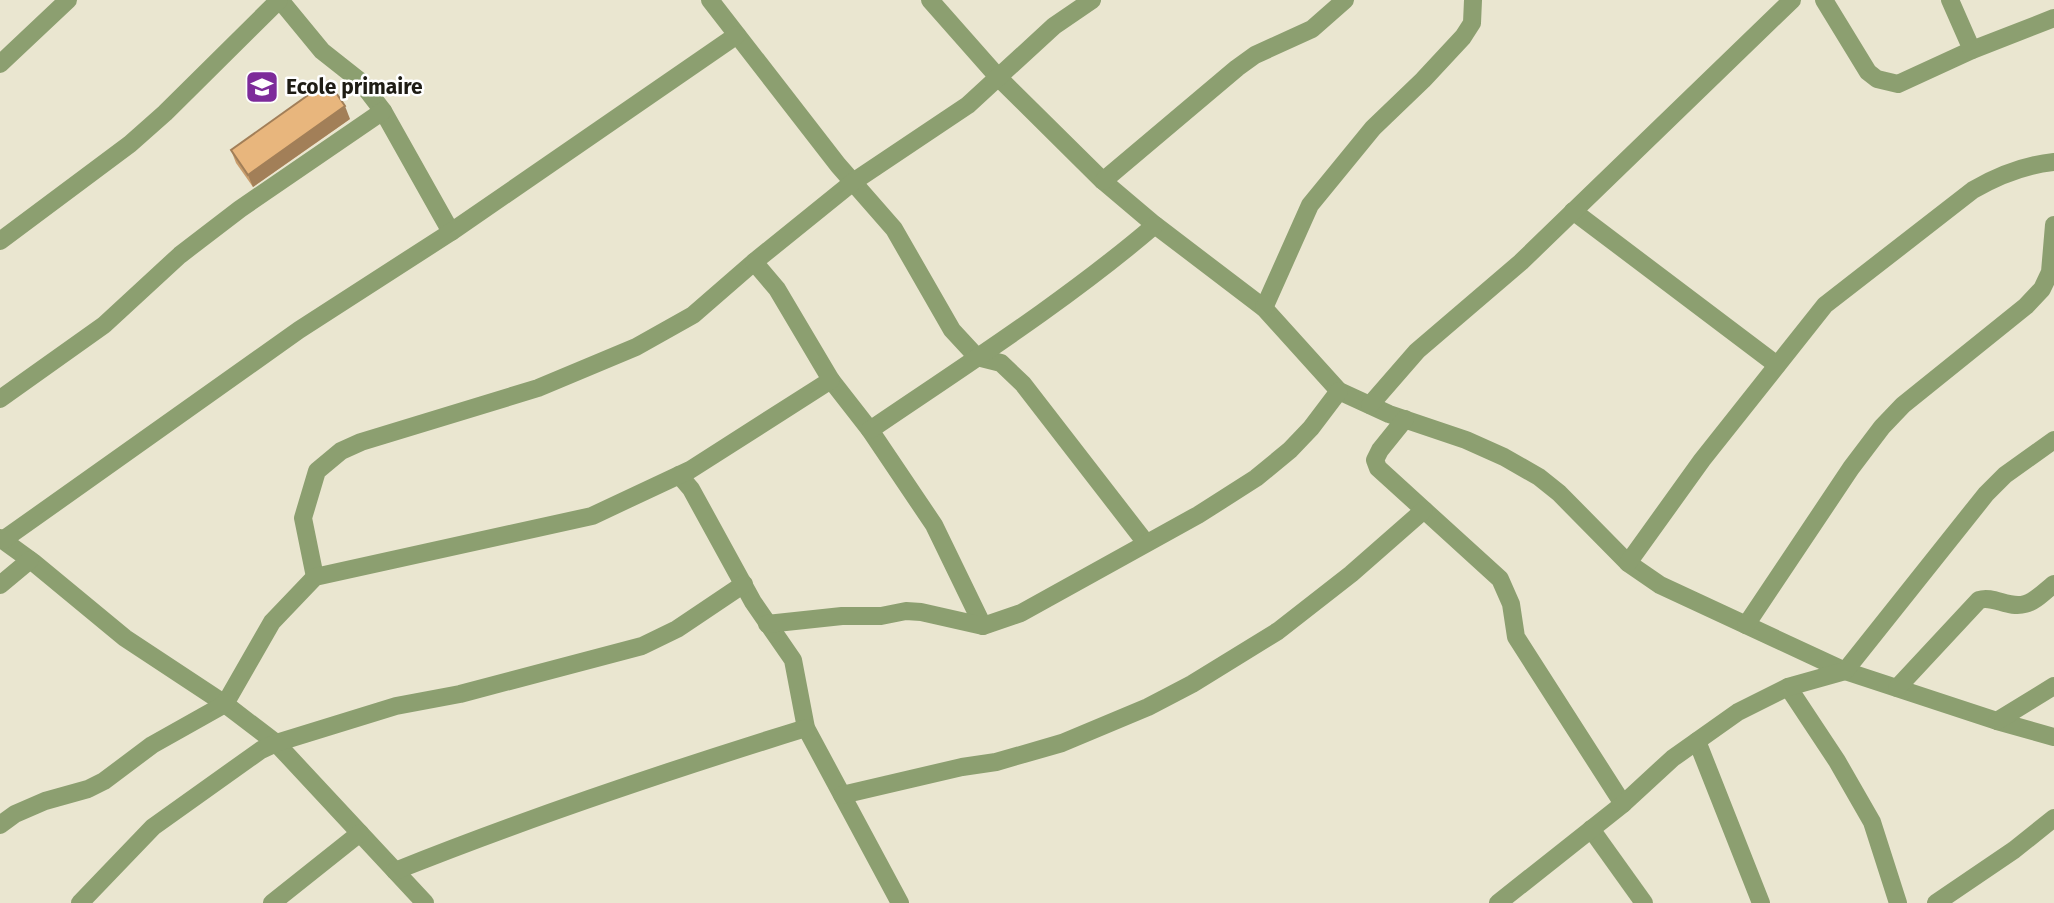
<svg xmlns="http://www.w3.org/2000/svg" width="2054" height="903" viewBox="0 0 2054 903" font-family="'Fira Sans',sans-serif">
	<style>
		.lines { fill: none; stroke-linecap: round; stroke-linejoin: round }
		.street { stroke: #8c9f70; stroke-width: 18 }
		.wall { fill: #c89d6c }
		.shaded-wall { fill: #a27f58 }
		.building { fill: #e8b67d; stroke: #a27f58; stroke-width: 2 }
		.labels { text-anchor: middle; stroke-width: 5; stroke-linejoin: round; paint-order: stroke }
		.poi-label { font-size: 21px; font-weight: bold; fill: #1e1c14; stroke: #fff; text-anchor: start }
	</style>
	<rect width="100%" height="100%" fill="#eae6d0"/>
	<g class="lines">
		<g class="street">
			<path d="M280,0l42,51 38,30 23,30 68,121"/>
			<path d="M710,0l128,165 56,64 58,101 25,27 24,6 22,21 123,159"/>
			<path d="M930,0l68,77 105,104 52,44 109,83 75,83 50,23 77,26 38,17 35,20 20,16 69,70 32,22 185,86 152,50 57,16"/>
			<path d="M1824,0l44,72 9,7 21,5 74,-34 82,-32"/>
			<path d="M1950,0l22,50"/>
			<path d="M0,64l68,-64"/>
			<path d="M1103,181l134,-113 18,-13 57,-26 33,-29"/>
			<path d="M1573,211l204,154"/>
			<path d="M0,241l130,-97 35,-31 114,-113"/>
			<path d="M1264,308l46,-103 63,-77 50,-48 40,-43 9,-14 1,-23"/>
			<path d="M831,380l39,50 64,95 49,101"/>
			<path d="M0,399l104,-74 76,-70 60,-46 143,-98"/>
			<path d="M1370,405l47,-54 104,-89 271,-262"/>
			<path d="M1405,419l-25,31 -5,10 3,8 122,111 11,25 5,33 107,167"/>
			<path d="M870,430c97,-66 196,-129 285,-205"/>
			<path d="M679,475l12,14 62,113 40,58 13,68 94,175"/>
			<path d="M0,538l33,24 92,76 100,66 51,39 149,160"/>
			<path d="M3,540l296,-210 152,-98 286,-197"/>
			<path d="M1628,563l74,-103 123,-155 148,-115c26,-15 51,-25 81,-28"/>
			<path d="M315,577l-12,-59 14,-47 24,-20 20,-9 177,-54 98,-41 57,-32 61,-53"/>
			<path d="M0,585l30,-25"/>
			<path d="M767,624l75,-8h39l25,-5 15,1 62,14 38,-13 177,-98 58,-37 34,-28 21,-22 28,-37"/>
			<path d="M1746,625l105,-157 31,-41 21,-22 123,-99 16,-17 8,-17 4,-47"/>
			<path d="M1788,687l49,74 35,61 26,81"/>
			<path d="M1897,688l82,-88c14,-5 30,9 46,4 10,-2 21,-14 29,-20"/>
			<path d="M1997,721l57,-35"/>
			<path d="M1697,741l64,162"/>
			<path d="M842,795l120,-28 34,-5 66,-19 86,-36 44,-23 86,-53 73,-57 73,-64"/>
			<path d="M0,825l15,-11 30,-13 43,-12 16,-8 48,-36 73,-41 47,-82 43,-45 277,-61 98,-46 141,-90 -54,-91 -23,-27 99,-80 115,-77 86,-79 38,-26"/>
			<path d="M1591,829l53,74"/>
			<path d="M395,871c135,-54 272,-100 411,-143"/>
			<path d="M80,903l73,-76 108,-77 15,-7 120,-37 64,-12 182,-48 35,-17 67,-45"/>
			<path d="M272,903l88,-70"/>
			<path d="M1498,903l125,-99 50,-46 65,-46 50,-25 57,-16 141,-177 19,-19 49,-35"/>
			<path d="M1936,903l78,-53 40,-32"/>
		</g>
	</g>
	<path class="wall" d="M350,119l-97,68 -17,-24 -5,-13z"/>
	<path class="shaded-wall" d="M345,106l5,13 -97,68 -5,-12z"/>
	<path class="building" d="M328,81l17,25 -97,69 -17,-25z"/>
	<defs>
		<symbol id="school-square" viewBox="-11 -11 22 22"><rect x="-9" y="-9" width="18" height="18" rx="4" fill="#7d2b9a" stroke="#fff"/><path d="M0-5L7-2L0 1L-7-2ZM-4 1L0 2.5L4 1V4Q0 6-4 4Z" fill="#fff"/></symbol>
	</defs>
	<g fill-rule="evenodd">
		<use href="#school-square" x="243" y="68" width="38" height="38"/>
	</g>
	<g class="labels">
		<g class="poi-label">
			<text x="286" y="94">Ecole primaire</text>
		</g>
	</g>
</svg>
